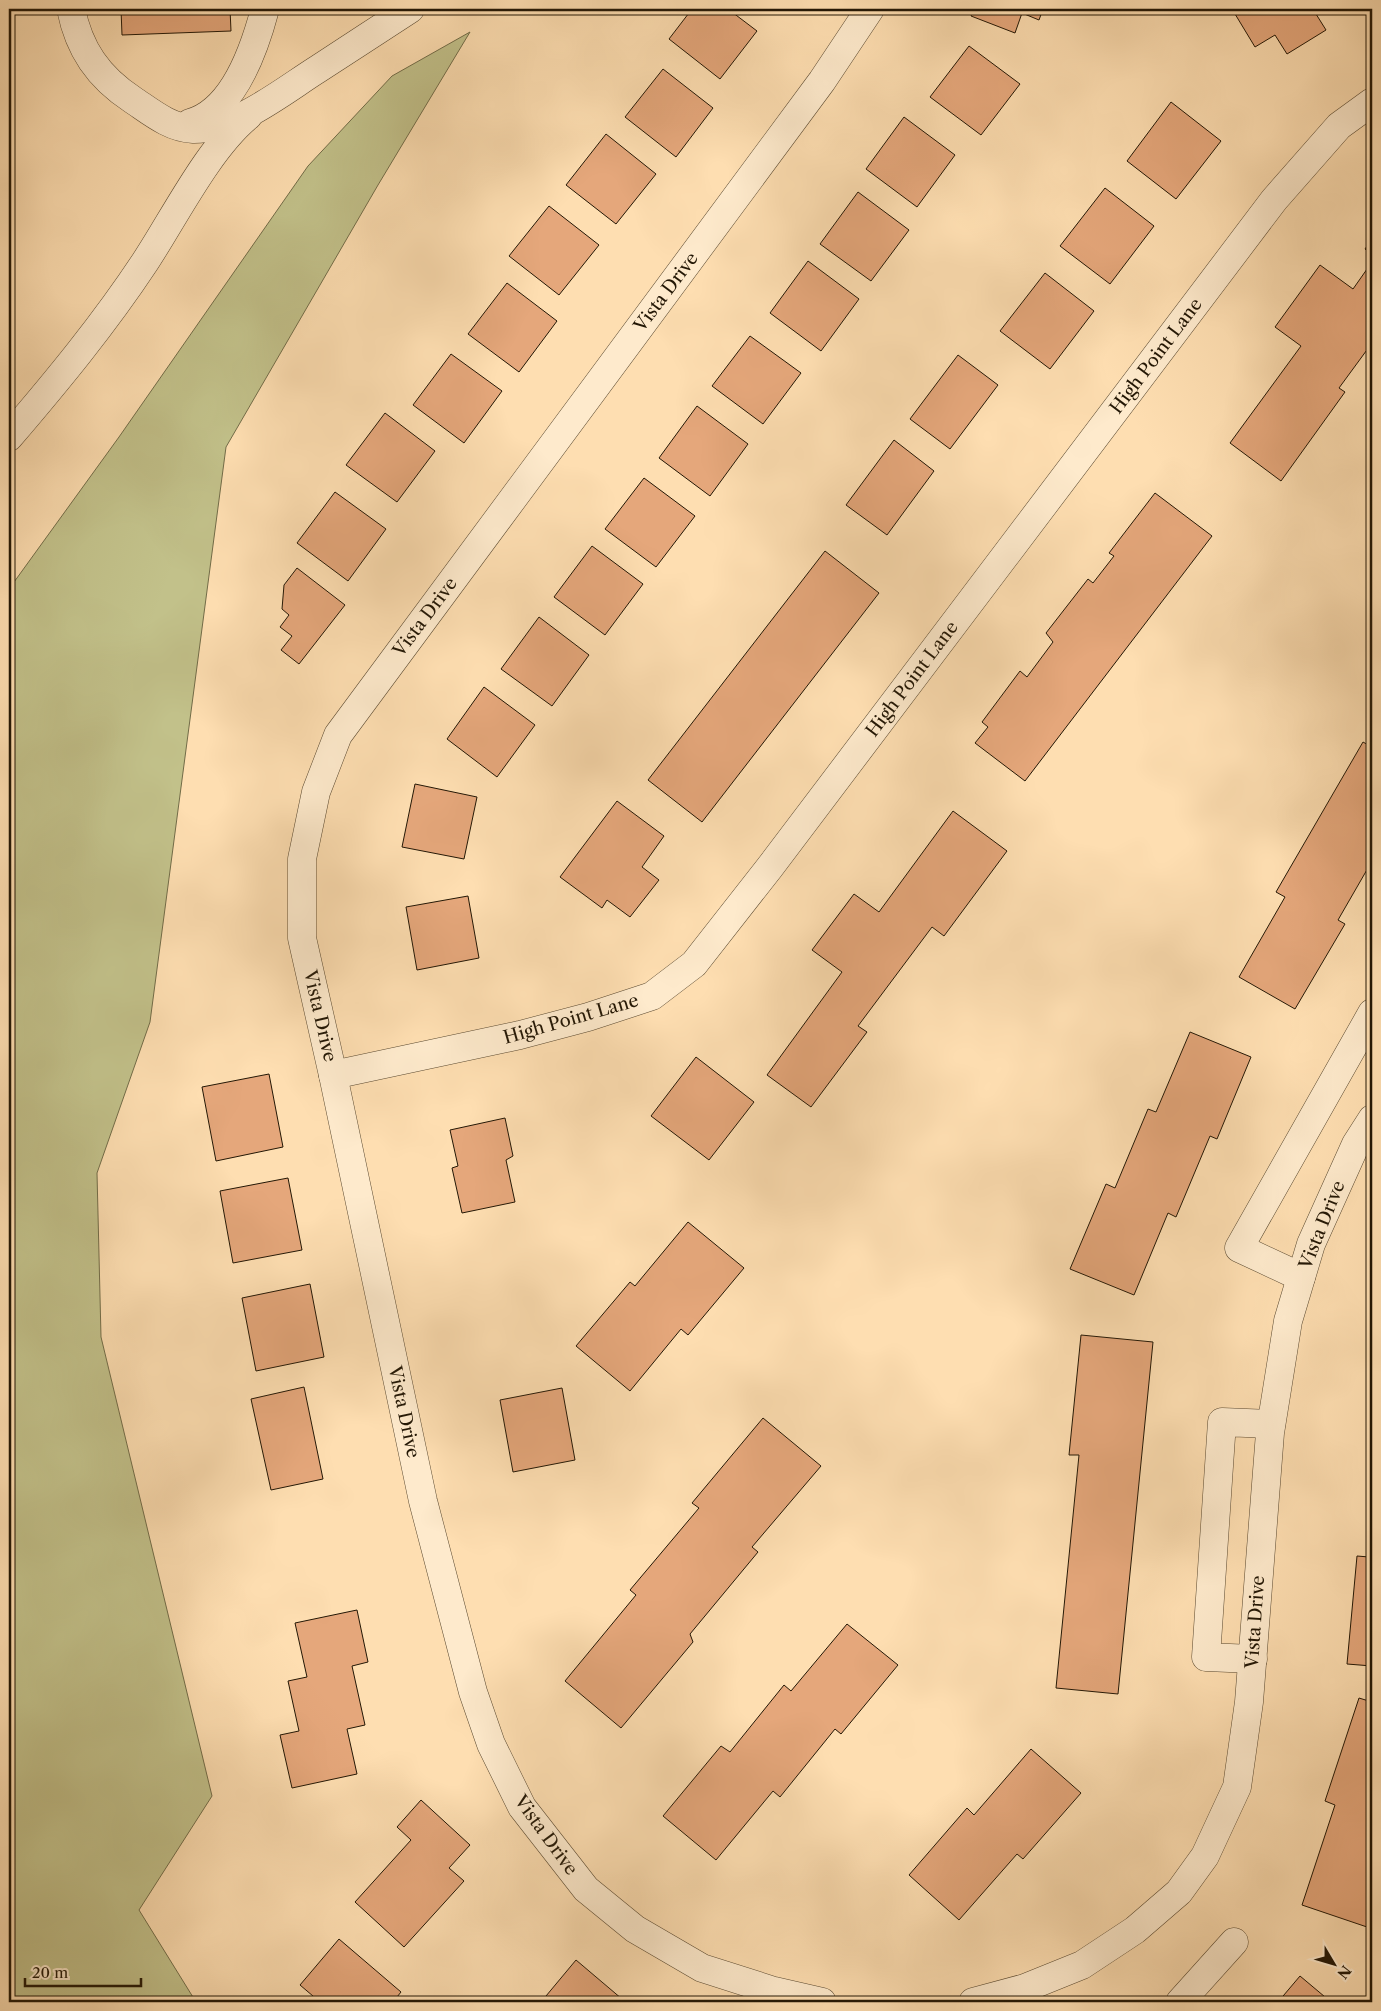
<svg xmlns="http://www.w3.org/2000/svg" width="1381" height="2011" viewBox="0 0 1381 2011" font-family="'Libre Caslon Text',serif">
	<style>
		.green { fill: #c2c18a; stroke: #726c48 }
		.building { fill: #e5a77b; stroke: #231705 }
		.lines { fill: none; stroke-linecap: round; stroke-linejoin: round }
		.minor-casing { stroke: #5a4930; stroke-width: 29 }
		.minor { stroke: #feeacc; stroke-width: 28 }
		.labels { text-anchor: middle; stroke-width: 5; stroke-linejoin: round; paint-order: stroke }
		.street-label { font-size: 18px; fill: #231705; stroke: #feeacc }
	</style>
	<rect width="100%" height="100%" fill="#fedeb1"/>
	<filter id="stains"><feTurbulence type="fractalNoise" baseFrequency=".004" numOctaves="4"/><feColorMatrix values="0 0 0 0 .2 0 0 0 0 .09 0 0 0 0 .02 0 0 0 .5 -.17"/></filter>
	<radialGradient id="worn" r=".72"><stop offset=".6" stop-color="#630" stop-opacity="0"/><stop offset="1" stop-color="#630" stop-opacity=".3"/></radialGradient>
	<path class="green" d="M470,32l-92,153 -152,262 -76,575 -53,151 4,164 111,459 -73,114 57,92h-187v-1413l110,-152 189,-271 84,-90z"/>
	<g class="building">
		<path d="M121,9h109l1,22 -109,4z"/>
		<path d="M692,9h36l29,22 -37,48 -51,-40z"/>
		<path d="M974,9h69l-4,11 -17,-7 -7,20 -44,-17z"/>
		<path d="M1232,9h91l-7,5 10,16 -39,24 -12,-19 -20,12z"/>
		<path d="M969,46l51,38 -39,51 -51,-38z"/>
		<path d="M663,69l50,39 -37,49 -51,-40z"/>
		<path d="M1171,102l50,39 -45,58 -49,-38z"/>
		<path d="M904,117l51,38 -38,52 -51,-38z"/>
		<path d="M606,134l50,40 -40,50 -50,-39z"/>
		<path d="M1105,188l49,38 -44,58 -50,-38z"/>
		<path d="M858,192l51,38 -38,51 -51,-37z"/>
		<path d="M549,206l50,39 -40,50 -50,-39z"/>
		<path d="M1372,239v16l-7,-6z"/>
		<path d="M808,261l51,38 -38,52 -51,-38z"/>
		<path d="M1372,262v81l-33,45 6,4 -64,89 -51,-38 71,-97 -26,-19 45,-62 33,24z"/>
		<path d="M1045,273l49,38 -44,58 -50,-38z"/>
		<path d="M507,283l50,38 -38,51 -51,-38z"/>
		<path d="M750,336l51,37 -38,51 -51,-38z"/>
		<path d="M451,354l51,37 -38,52 -51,-38z"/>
		<path d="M958,355l40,30 -48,64 -40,-30z"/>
		<path d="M697,406l51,38 -38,52 -51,-38z"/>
		<path d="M385,413l50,38 -38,51 -51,-37z"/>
		<path d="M894,440l40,31 -47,64 -41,-30z"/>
		<path d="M644,478l51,38 -39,51 -51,-38z"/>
		<path d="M335,492l51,37 -38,52 -51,-38z"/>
		<path d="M1155,493l57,43 -187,245 -50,-38 13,-16 -6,-5 38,-51 7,6 26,-35 -7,-9 42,-54 5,4 21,-27 -5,-3z"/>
		<path d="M592,546l51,38 -38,51 -51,-38z"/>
		<path d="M825,551l54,42 -177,229 -54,-42z"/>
		<path d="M297,568l48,37 -46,59 -18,-14 11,-14 -12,-9 9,-12 -7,-6 2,-24z"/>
		<path d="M539,617l50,38 -37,51 -51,-37z"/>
		<path d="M484,687l51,38 -38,52 -50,-38z"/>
		<path d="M1372,741v120l-34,59 7,4 -50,85 -56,-32 46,-80 -9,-5 87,-150 7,4z"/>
		<path d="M415,784l62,13 -13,62 -62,-12z"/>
		<path d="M617,801l47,35 -22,31 17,13 -29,37 -23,-17 -5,8 -42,-31z"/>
		<path d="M953,811l54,40 -63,85 -12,-9 -74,99 9,6 -56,75 -44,-32 75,-103 -30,-22 42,-56 25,18z"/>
		<path d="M468,896l11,62 -62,12 -11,-63z"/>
		<path d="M1190,1032l61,25 -34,82 -7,-3 -34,81 -8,-4 -34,82 -64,-26 36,-85 9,4 33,-79 8,3z"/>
		<path d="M696,1057l58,45 -45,58 -58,-44z"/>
		<path d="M269,1074l14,73 -67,14 -14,-74z"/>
		<path d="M505,1118l8,38 -7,4 9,42 -53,11 -10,-45 6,-2 -8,-36z"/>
		<path d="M288,1178l14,72 -69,13 -13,-72z"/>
		<path d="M688,1222l56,46 -56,67 -7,-6 -51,62 -54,-45 54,-64 5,4z"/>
		<path d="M310,1284l14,73 -68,14 -14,-73z"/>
		<path d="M1081,1335l72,7 -35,352 -62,-6 23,-233h-10z"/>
		<path d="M304,1387l19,92 -52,11 -20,-91z"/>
		<path d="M562,1388l13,72 -62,12 -13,-72z"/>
		<path d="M763,1418l58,48 -69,81 6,5 -68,82 3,8 -72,86 -56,-47 71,-86 -6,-5 69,-82 -7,-5z"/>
		<path d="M1372,1526v140l-25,-2 10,-108 12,1z"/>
		<path d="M357,1610l11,52 -16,4 13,59 -18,4 10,45 -65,14 -12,-53 19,-4 -11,-50 19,-4 -12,-54z"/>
		<path d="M847,1624l51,41 -57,69 -6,-5 -55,68 -7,-6 -57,69 -53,-44 58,-70 9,6 54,-67 7,6z"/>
		<path d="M1359,1698l13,4v209l-5,16 -65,-22 33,-100 -10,-4z"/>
		<path d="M1031,1749l50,44 -58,66 -6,-5 -58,66 -50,-45 58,-67 7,7z"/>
		<path d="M421,1800l49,45 -21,23 15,13 -60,66 -49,-45 56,-62 -14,-13z"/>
		<path d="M339,1939l62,53 -8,10h-73l-20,-17z"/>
		<path d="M576,1960l46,39 -3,3h-78z"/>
		<path d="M1300,1976l31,26h-53z"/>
	</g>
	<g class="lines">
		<defs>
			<g id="minor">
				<path d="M71,9c8,40 27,68 62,91 18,12 37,28 60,29 43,1 90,-38 125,-60 31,-20 61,-40 92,-60"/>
				<path d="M190,123c44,-12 65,-76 75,-114"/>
				<path d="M9,437c48,-56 95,-113 136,-175 29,-44 63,-113 103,-146"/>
				<path d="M333,1075l187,-40 68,-18 64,-21 42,-32 76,-97 504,-667 65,-74 33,-24"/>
				<path d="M1301,1277l-62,-29 133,-235"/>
				<path d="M1253,1659l-47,-2 16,-235 49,2"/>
				<path d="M822,2002l-48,-11 -72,-23 -67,-39 -49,-40 -64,-82 -31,-63 -18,-52 -50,-191 -90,-426 -31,-137v-79l14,-67 22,-57 484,-654 48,-72"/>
				<path d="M973,2002l52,-14 57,-23 53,-35 44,-38 26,-36 32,-69 12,-85 21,-269 18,-112 23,-77 45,-100 16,-25"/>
				<path d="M1180,2002l54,-60"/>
			</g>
		</defs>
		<use href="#minor" class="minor-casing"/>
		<use href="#minor" class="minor"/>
	</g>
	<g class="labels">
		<g class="street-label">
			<text transform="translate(666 292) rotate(-53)" y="6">Vista Drive</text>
			<text transform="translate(1156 356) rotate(-53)" y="6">High Point Lane</text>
			<text transform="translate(425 617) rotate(-53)" y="6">Vista Drive</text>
			<text transform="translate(912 679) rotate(-53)" y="6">High Point Lane</text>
			<text transform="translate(320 1016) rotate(77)" y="6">Vista Drive</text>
			<text transform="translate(571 1019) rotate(-16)" y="6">High Point Lane</text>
			<text transform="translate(1322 1225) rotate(-68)" y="6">Vista Drive</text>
			<text transform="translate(404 1412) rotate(78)" y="6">Vista Drive</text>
			<text transform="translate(1255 1622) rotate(-86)" y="6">Vista Drive</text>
			<text transform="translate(546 1835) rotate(54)" y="6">Vista Drive</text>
		</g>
	</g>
	<rect width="1381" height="2011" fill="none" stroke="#fedeb1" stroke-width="30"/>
	<rect x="10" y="10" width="1361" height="1991" fill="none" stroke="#231705" stroke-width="2.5"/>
	<rect x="15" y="15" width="1351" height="1981" fill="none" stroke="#231705"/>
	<g transform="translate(1334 1964) rotate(128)" stroke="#feeacc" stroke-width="4" paint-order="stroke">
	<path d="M0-4L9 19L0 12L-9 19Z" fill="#231705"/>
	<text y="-8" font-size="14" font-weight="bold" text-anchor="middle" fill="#231705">N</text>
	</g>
	<path d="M25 1978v8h116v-8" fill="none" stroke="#231705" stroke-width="2.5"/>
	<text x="32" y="1978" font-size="15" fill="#231705" stroke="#feeacc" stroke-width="4" paint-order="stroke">20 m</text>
	<rect width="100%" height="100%" filter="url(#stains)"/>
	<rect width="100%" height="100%" fill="url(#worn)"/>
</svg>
